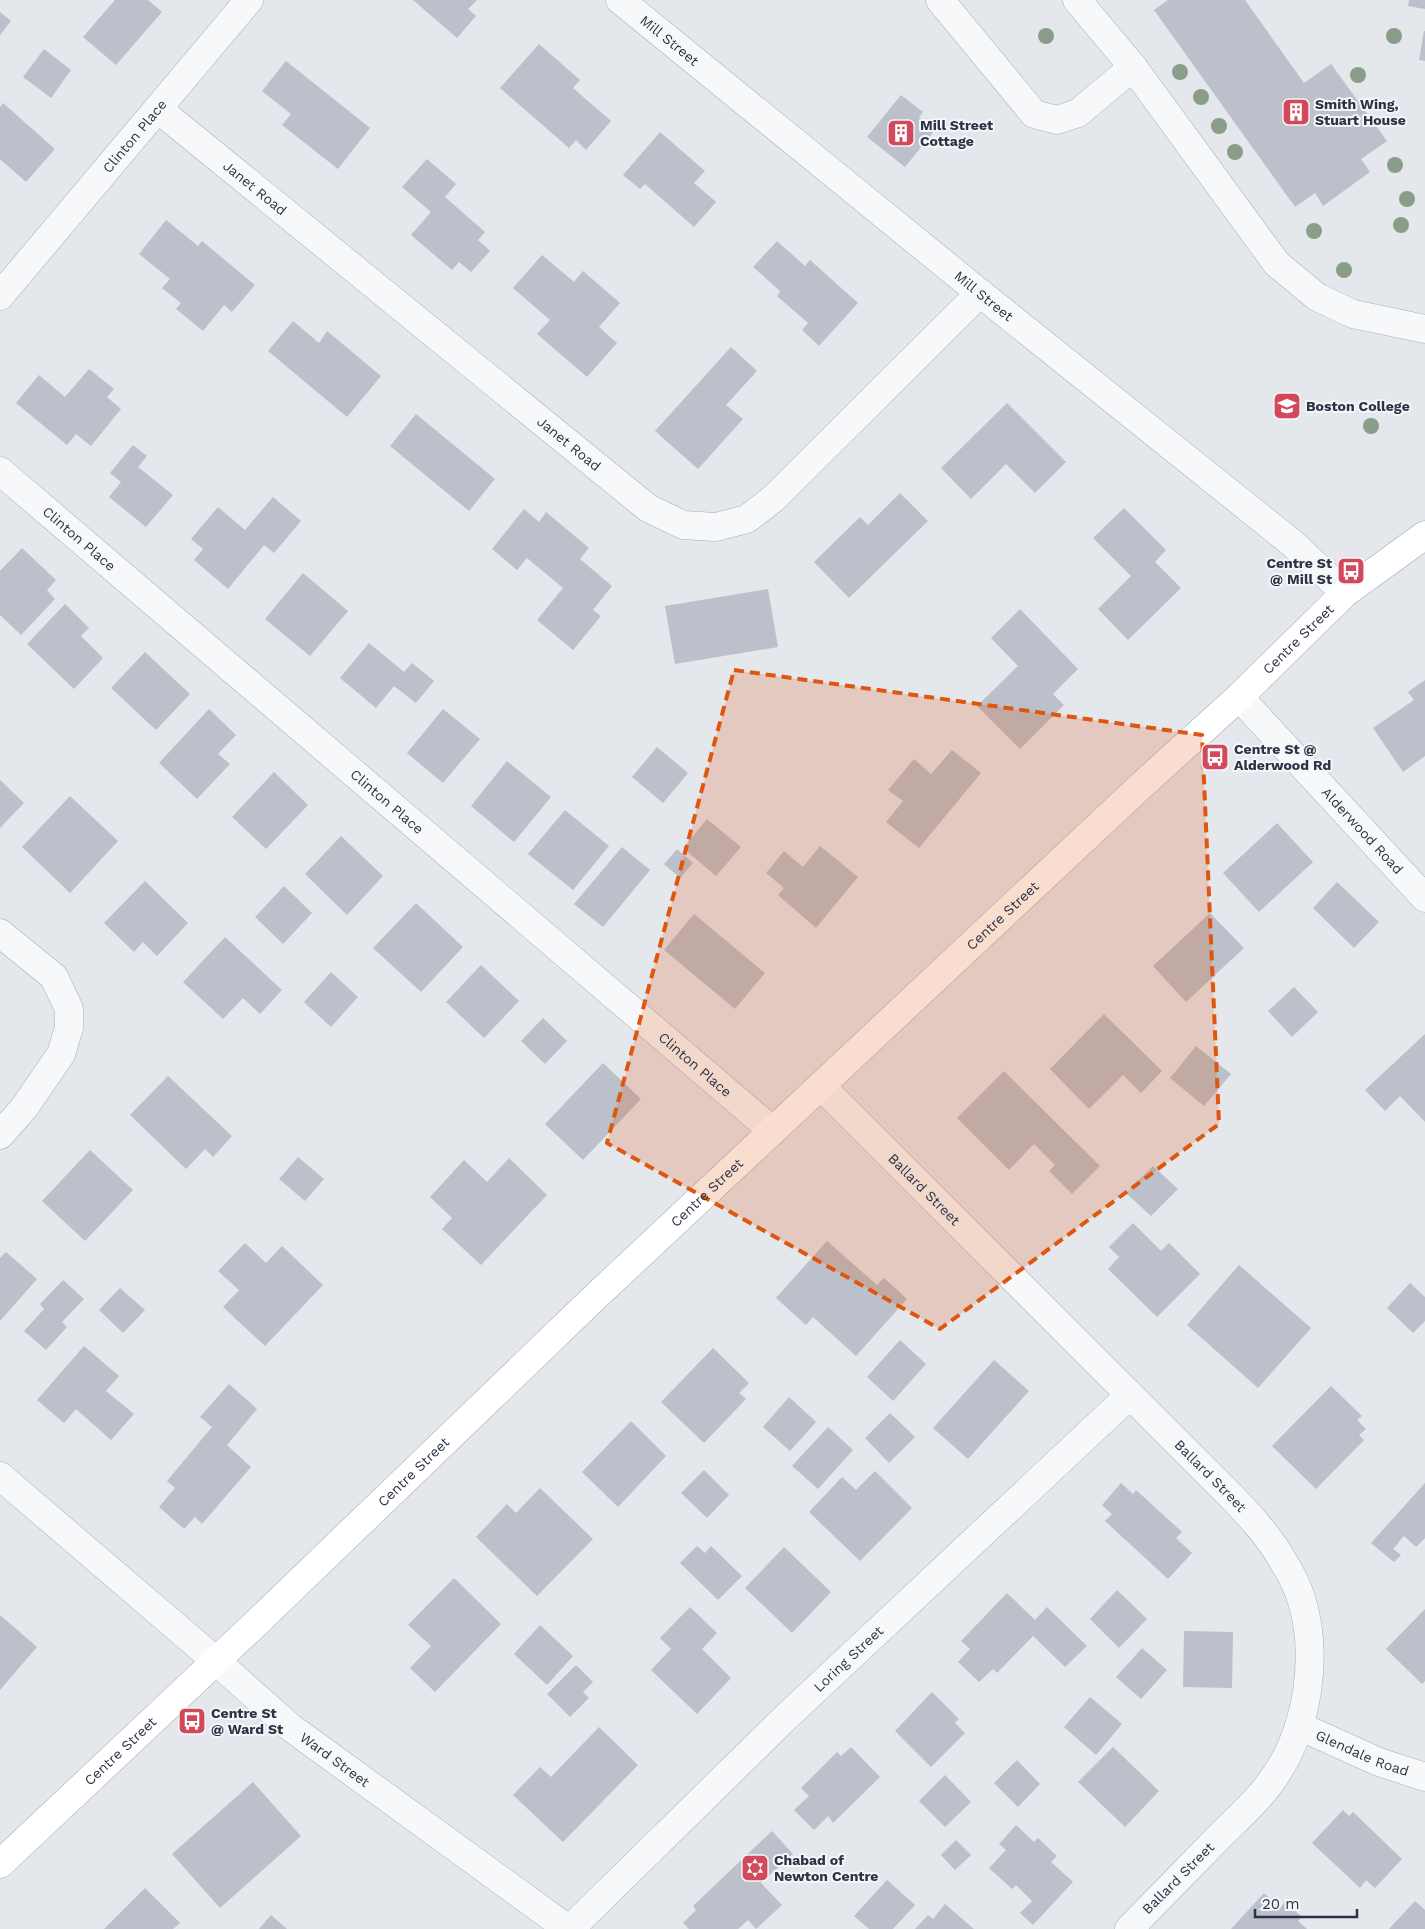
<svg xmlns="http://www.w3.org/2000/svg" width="1425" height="1929" viewBox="0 0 1425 1929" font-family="'Work Sans',sans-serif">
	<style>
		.building { fill: #bbc0ca }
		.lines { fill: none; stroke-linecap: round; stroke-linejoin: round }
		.minor-casing { stroke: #a9aeb7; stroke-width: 29 }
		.major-casing { stroke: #a3abb8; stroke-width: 29 }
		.minor { stroke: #f7f8fa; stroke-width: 28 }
		.major { stroke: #fff; stroke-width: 28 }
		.tree { fill: #899d89 }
		.marked { fill: #df570f; fill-opacity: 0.2; stroke: #df570f; stroke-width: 4; stroke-dasharray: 10 6; stroke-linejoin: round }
		.labels { text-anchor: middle; stroke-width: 4; stroke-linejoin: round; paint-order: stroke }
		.street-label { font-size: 14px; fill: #2b3445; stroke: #f4f6f9 }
		.poi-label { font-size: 14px; font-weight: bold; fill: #2b3445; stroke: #f4f6f9; text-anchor: start }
	</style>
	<rect width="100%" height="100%" fill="#e4e7ec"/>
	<g class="building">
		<path d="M115,0h33l14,12 -46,53 -33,-28z"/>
		<path d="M413,0h64l-9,9 8,7 -19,22z"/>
		<path d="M1168,0h77l59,83 27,-19 56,77 -26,18 9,13 -47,34 -8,-13 -20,14 -141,-197z"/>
		<path d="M1409,0h16v9l-17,-3z"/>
		<path d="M0,12l11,9 -11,14z"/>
		<path d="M1424,31h1v30l-6,-1z"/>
		<path d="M539,44l41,36 -7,8 38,33 -25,29 -10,-10 -7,8 -69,-60z"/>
		<path d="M44,49l27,21 -20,28 -28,-21z"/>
		<path d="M286,61l84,67 -32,41 -56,-44 9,-11 -29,-23z"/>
		<path d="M901,95l22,17 -4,5 16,13 -30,37 -38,-30z"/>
		<path d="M3,103l52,46 -29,33 -26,-23v-52z"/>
		<path d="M660,132l45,39 -11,12 22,19 -22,25 -49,-43 -5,5 -17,-14z"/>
		<path d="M427,159l29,25 -11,13 40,35 -7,8 12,11 -19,21 -12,-10 -7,8 -41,-35 20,-23 -29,-25z"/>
		<path d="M166,220l32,26 4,-5 53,44 -23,27 -8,-7 -21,26 -27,-22 5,-6 -19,-15 8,-9 -31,-25z"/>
		<path d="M777,241l28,25 5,-6 48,43 -39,43 -17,-16 6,-7 -31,-27 3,-5 -27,-24z"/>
		<path d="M542,255l32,27 9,-11 37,32 -21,24 18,16 -30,34 -50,-43 13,-14 -37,-32z"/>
		<path d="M293,321l26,22 8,-12 54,45 -34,41 -79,-66z"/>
		<path d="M731,347l26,24 -31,34 17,14 -45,50 -43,-38z"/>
		<path d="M89,369l25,20 -7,8 14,12 -30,37 -15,-12 -9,11 -51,-42 23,-28 26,22z"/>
		<path d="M1007,403l59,59 -31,31 -29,-29 -35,35 -30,-31z"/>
		<path d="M416,414l79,65 -26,32 -79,-65z"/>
		<path d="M133,445l14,11 -9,11 35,28 -27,32 -37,-30 12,-15 -11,-9z"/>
		<path d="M900,493l28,28 -79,77 -35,-36 46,-45 8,8z"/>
		<path d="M273,497l28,24 -27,32 -10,-8 -36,44 -34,-29 9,-11 -12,-10 27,-32 27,23z"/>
		<path d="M1124,508l42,42 -11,12 26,26 -53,52 -30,-31 33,-33 -38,-38z"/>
		<path d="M524,509l15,13 7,-10 43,36 -9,11 32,27 -19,24 8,6 -28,34 -36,-30 26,-32 -36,-30 -10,12 -25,-21z"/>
		<path d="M22,548l34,32 -9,10 8,9 -34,36 -21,-20v-44z"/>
		<path d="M303,573l45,38 -38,45 -45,-37z"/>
		<path d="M768,589l10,58 -103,17 -10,-58z"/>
		<path d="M65,604l24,24 -8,8 22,22 -29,31 -47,-45z"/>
		<path d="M1020,609l58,60 -25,25 11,11 -44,44 -43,-43 41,-40 -27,-28z"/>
		<path d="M369,643l35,29 8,-9 22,18 -18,22 -22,-17 -18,22 -36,-30z"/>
		<path d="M145,652l45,42 -34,36 -45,-42z"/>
		<path d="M1425,680v76l-22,16 -30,-44 41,-28 -6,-8z"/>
		<path d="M209,709l27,26 -18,19 12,10 -33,35 -38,-36z"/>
		<path d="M443,709l37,30 -37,44 -36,-30z"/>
		<path d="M657,747l31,26 -25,30 -31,-26z"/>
		<path d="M952,750l29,23 -62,75 -33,-26 17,-21 -15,-11 26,-31 17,15z"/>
		<path d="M507,761l44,36 -37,45 -43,-36z"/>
		<path d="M274,772l34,33 -42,44 -34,-32z"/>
		<path d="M0,780l24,23 -24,25z"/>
		<path d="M70,796l48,45 -48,52 -48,-46z"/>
		<path d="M565,810l44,36 -36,44 -45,-36z"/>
		<path d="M707,819l34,28 -25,29 -33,-28z"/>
		<path d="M1277,823l36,39 -54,50 -36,-39z"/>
		<path d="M341,836l42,40 -36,39 -42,-41z"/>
		<path d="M820,846l38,31 -42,51 -38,-33 6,-7 -18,-15 18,-22 19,16z"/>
		<path d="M622,847l28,23 -47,57 -29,-23z"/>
		<path d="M677,849l16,14 -13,15 -16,-14z"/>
		<path d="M145,881l43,42 -31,33 -14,-14 -9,10 -30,-29z"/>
		<path d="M1337,882l42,40 -25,26 -41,-40z"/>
		<path d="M284,886l28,27 -29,31 -28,-27z"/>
		<path d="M416,903l47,44 -42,45 -48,-44z"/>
		<path d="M1210,913l34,35 -58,54 -33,-36z"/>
		<path d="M694,914l71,59 -30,36 -71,-59z"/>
		<path d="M225,937l57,53 -22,24 -17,-16 -20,21 -40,-37z"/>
		<path d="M481,965l38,36 -35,37 -38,-36z"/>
		<path d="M331,972l27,25 -27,30 -27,-25z"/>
		<path d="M1294,987l24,25 -26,25 -24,-26z"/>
		<path d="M1104,1014l58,57 -21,22 -18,-18 -34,34 -39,-40z"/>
		<path d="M543,1018l24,23 -22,23 -24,-23z"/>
		<path d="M1425,1034v88l-25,-26 -15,15 -20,-21z"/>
		<path d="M1196,1046l35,28 -27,32 -34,-28z"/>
		<path d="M603,1063l38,36 -58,61 -38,-36z"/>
		<path d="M1004,1071l96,95 -28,28 -23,-23 6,-6 -21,-21 -25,26 -52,-52z"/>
		<path d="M168,1076l64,60 -19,21 -8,-8 -19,20 -56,-54z"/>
		<path d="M90,1150l43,40 -48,51 -43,-40z"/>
		<path d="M298,1157l26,22 -19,22 -26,-22z"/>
		<path d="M509,1158l38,37 -66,70 -39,-36 10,-11 -22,-21 34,-37 23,22z"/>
		<path d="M1153,1166l25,23 -27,27 -25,-23z"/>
		<path d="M1133,1223l28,28 8,-8 31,31 -43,43 -49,-48 11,-12 -10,-10z"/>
		<path d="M827,1241l50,44 7,-7 23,21 -51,57 -43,-39 -7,8 -30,-27z"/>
		<path d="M245,1243l21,20 16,-17 41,39 -58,61 -42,-39 16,-17 -21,-19z"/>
		<path d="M6,1252l31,27 -37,42v-63z"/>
		<path d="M1239,1265l72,63 -53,60 -71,-63z"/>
		<path d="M63,1280l21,19 -22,23 5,5 -21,23 -22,-19 20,-22 -4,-5z"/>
		<path d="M1410,1283l15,14v24l-12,12 -26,-25z"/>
		<path d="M120,1288l25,22 -22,23 -24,-23z"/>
		<path d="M900,1340l26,24 -33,37 -26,-24z"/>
		<path d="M84,1346l35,30 -13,15 28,23 -23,26 -35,-31 -12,14 -27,-23z"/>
		<path d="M713,1348l36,35 -10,10 7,6 -42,44 -43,-41z"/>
		<path d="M994,1360l35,31 -61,68 -35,-31z"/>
		<path d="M229,1384l28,25 -30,36 24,22 -49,57 -7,-7 -11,12 -25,-22 16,-19 -8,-7 45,-54 -12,-10z"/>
		<path d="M1331,1386l31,30 -5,4 9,9 -7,6 5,5 -48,49 -44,-43z"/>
		<path d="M789,1397l27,25 -26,29 -27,-24z"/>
		<path d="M890,1413l25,24 -26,26 -24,-25z"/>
		<path d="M631,1421l35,35 -48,51 -36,-35z"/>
		<path d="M828,1427l25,23 -35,39 -26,-23z"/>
		<path d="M704,1470l25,25 -22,23 -26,-25z"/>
		<path d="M875,1471l37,37 -52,53 -51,-49 33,-35 14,13z"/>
		<path d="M1121,1483l12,11 3,-4 46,42 -6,6 16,15 -24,26 -63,-58 7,-7 -10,-9z"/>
		<path d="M1425,1483v55l-9,9 -12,-11 -11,13 8,6 -7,7 -23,-19z"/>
		<path d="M540,1488l53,51 -56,57 -61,-59 31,-33 9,9z"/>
		<path d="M697,1546l8,7 6,-7 31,30 -24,24 -38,-37z"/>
		<path d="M784,1547l47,45 -39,41 -47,-45z"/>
		<path d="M454,1578l47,46 -66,68 -25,-24 21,-22 -23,-21z"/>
		<path d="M1117,1590l30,29 -28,29 -29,-29z"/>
		<path d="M1007,1593l28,27 12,-13 40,39 -22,21 -32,-31 -36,37 -4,-4 -14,13 -21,-20 12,-13 -9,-8z"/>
		<path d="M690,1607l27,26 -15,16 29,29 -34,36 -46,-44 20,-21 -11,-11z"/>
		<path d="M1425,1609v72l-3,3 -36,-35z"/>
		<path d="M0,1615l37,32 -37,43z"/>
		<path d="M540,1625l33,31 -26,29 -33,-31z"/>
		<path d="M1184,1631l49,1 -1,56 -49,-1z"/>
		<path d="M1142,1648l25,22 -26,29 -25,-22z"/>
		<path d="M576,1665l17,17 -10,10 6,6 -19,19 -23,-23z"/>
		<path d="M932,1692l27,27 -4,4 10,10 -34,34 -36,-36z"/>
		<path d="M1090,1697l32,27 -26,31 -32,-28z"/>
		<path d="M599,1727l39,38 -75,77 -50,-47 27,-28 11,10z"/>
		<path d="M851,1747l29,30 -47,46 -5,-7 -14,14 -20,-20 15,-14 -8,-8 36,-36 4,4z"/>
		<path d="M1113,1747l46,44 -34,36 -47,-45z"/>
		<path d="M1017,1760l23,24 -22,23 -24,-24z"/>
		<path d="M945,1775l26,27 -26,25 -26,-26z"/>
		<path d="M253,1782l48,54 -81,72 -48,-54z"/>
		<path d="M1343,1810l6,6 4,-4 49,47 -27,29 -9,-8 -6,8 -48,-45z"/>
		<path d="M1016,1825l18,17 4,-4 19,18 -6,6 22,20 -40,43 -13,-12 12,-12 -16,-16 -4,4 -23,-21 17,-18 -7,-6z"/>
		<path d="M772,1831l21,23 -32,29 21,22 -26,24 -8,-9 -10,9h-49l-6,-6 13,-13 -3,-4z"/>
		<path d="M956,1840l15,15 -16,15 -14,-15z"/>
		<path d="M887,1880l28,25 -22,24h-24l-15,-13z"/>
		<path d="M145,1888l35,35 -7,6h-69z"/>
		<path d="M1264,1893l16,15 5,-6 17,15 -4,4 9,8h-76z"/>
		<path d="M1415,1901l10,9v19h-36z"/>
		<path d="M945,1904l29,25h-59l13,-14 5,4z"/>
		<path d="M271,1915l16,14h-28z"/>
	</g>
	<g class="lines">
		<defs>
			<g id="minor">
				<path id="s1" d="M620,0l360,293 312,250 53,50"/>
				<path d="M940,0l94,114 23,6 21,-7 55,-46"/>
				<path d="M1077,0l56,67 144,197 40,33 36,17 72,15"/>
				<path id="s2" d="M158,109l490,399 35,17 33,2 31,-8 27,-21 206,-205"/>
				<path id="s3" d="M0,296l249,-296"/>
				<path id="s4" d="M0,471l773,660"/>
				<path id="s5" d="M1239,697l186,201"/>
				<path d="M0,933l54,44 15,32v19l-8,26 -37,54 -24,27"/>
				<path id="s6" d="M821,1086l410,410c19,20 38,40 52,65 7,11 14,25 18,37 18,56 7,130 -26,178 -15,23 -37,42 -56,61 -30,31 -60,61 -90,92"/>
				<path id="s7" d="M0,1476l216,185 74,66 278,202"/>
				<path id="s8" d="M1299,1726l80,36 46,15"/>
				<path id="s9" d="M570,1929l214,-210 346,-324"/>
			</g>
			<g id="major">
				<path id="s10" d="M0,1864l250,-235 344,-331 549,-514 96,-87 106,-104 80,-58"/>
			</g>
		</defs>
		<use href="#minor" class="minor-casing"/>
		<use href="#major" class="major-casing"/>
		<use href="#minor" class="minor"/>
		<use href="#major" class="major"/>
	</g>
	<g class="tree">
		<circle cx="1046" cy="36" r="8"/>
		<circle cx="1394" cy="36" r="8"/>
		<circle cx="1180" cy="72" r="8"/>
		<circle cx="1358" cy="75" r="8"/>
		<circle cx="1201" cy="97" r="8"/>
		<circle cx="1219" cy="126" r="8"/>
		<circle cx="1235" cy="152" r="8"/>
		<circle cx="1395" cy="165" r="8"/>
		<circle cx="1407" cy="199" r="8"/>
		<circle cx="1401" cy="225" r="8"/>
		<circle cx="1314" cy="231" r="8"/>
		<circle cx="1344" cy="270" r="8"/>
		<circle cx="1371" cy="426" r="8"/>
	</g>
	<path class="marked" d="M734,670l468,65 17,389 -279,205 -333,-186z"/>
	<defs>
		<symbol id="building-square" viewBox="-11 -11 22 22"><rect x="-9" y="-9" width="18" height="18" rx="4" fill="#d1495b" stroke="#f4f6f9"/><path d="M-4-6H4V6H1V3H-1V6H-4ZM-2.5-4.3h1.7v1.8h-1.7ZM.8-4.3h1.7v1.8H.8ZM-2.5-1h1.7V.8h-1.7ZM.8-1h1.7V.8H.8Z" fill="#fff"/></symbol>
		<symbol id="university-square" viewBox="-11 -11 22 22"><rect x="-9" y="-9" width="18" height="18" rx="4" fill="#d1495b" stroke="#f4f6f9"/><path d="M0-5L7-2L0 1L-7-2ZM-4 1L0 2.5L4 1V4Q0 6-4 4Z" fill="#fff"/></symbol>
		<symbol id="bus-square" viewBox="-11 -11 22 22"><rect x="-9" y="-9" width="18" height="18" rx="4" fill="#d1495b" stroke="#f4f6f9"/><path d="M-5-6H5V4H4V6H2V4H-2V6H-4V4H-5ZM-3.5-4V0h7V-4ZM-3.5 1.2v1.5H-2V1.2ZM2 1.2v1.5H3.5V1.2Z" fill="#fff"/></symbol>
		<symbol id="synagogue-square" viewBox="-11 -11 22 22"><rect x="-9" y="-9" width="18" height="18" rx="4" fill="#d1495b" stroke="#f4f6f9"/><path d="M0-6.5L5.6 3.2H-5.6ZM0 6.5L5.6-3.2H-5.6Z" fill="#fff"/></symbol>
	</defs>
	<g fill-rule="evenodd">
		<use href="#building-square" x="1280" y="96" width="32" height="32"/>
		<use href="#building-square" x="885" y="117" width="32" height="32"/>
		<use href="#university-square" x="1271" y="390" width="32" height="32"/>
		<use href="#bus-square" x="1335" y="555" width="32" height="32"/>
		<use href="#bus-square" x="1199" y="741" width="32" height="32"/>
		<use href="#bus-square" x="176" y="1705" width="32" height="32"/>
		<use href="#synagogue-square" x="739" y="1852" width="32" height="32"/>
	</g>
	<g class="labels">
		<g class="street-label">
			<text dy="5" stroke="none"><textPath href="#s1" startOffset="64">Mill Street</textPath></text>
			<text dy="5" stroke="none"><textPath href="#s3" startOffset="209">Clinton Place</textPath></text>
			<text dy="5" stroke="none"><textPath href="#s2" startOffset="125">Janet Road</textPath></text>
			<text dy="5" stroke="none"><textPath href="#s1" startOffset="469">Mill Street</textPath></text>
			<text dy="5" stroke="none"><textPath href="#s2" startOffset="530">Janet Road</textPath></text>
			<text dy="5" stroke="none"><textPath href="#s4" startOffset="104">Clinton Place</textPath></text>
			<text dy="5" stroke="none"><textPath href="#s10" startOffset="1785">Centre Street</textPath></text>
			<text dy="5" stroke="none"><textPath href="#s4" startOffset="509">Clinton Place</textPath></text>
			<text dy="5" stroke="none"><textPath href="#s5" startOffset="182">Alderwood Road</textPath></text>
			<text dy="5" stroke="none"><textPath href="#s10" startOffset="1380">Centre Street</textPath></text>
			<text dy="5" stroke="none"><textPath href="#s4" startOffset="914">Clinton Place</textPath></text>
			<text dy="5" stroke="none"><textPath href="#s6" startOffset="146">Ballard Street</textPath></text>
			<text dy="5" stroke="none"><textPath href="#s10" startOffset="975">Centre Street</textPath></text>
			<text dy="5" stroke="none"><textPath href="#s10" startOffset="570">Centre Street</textPath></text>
			<text dy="5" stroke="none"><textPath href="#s6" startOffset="551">Ballard Street</textPath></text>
			<text dy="5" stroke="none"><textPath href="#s9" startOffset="388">Loring Street</textPath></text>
			<text dy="5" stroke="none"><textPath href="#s10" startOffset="165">Centre Street</textPath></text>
			<text dy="5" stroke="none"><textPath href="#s8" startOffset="69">Glendale Road</textPath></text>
			<text dy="5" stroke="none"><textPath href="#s7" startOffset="439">Ward Street</textPath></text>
			<text transform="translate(1178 1878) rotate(-45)" y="5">Ballard Street</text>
		</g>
		<g class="poi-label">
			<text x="1315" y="109">Smith Wing,<tspan x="1315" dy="16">Stuart House</tspan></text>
			<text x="920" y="130">Mill Street<tspan x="920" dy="16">Cottage</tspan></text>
			<text x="1306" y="411">Boston College</text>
			<text x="1332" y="568" text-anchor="end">Centre St<tspan x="1332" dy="16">@ Mill St</tspan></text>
			<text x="1234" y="754">Centre St @<tspan x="1234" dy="16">Alderwood Rd</tspan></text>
			<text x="211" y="1718">Centre St<tspan x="211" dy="16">@ Ward St</tspan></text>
			<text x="774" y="1865">Chabad of<tspan x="774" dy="16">Newton Centre</tspan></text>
		</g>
	</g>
	<path d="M1255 1909v8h102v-8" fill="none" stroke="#2b3445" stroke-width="2.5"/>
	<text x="1262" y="1909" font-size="15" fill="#2b3445" stroke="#f4f6f9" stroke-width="4" paint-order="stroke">20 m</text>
</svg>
